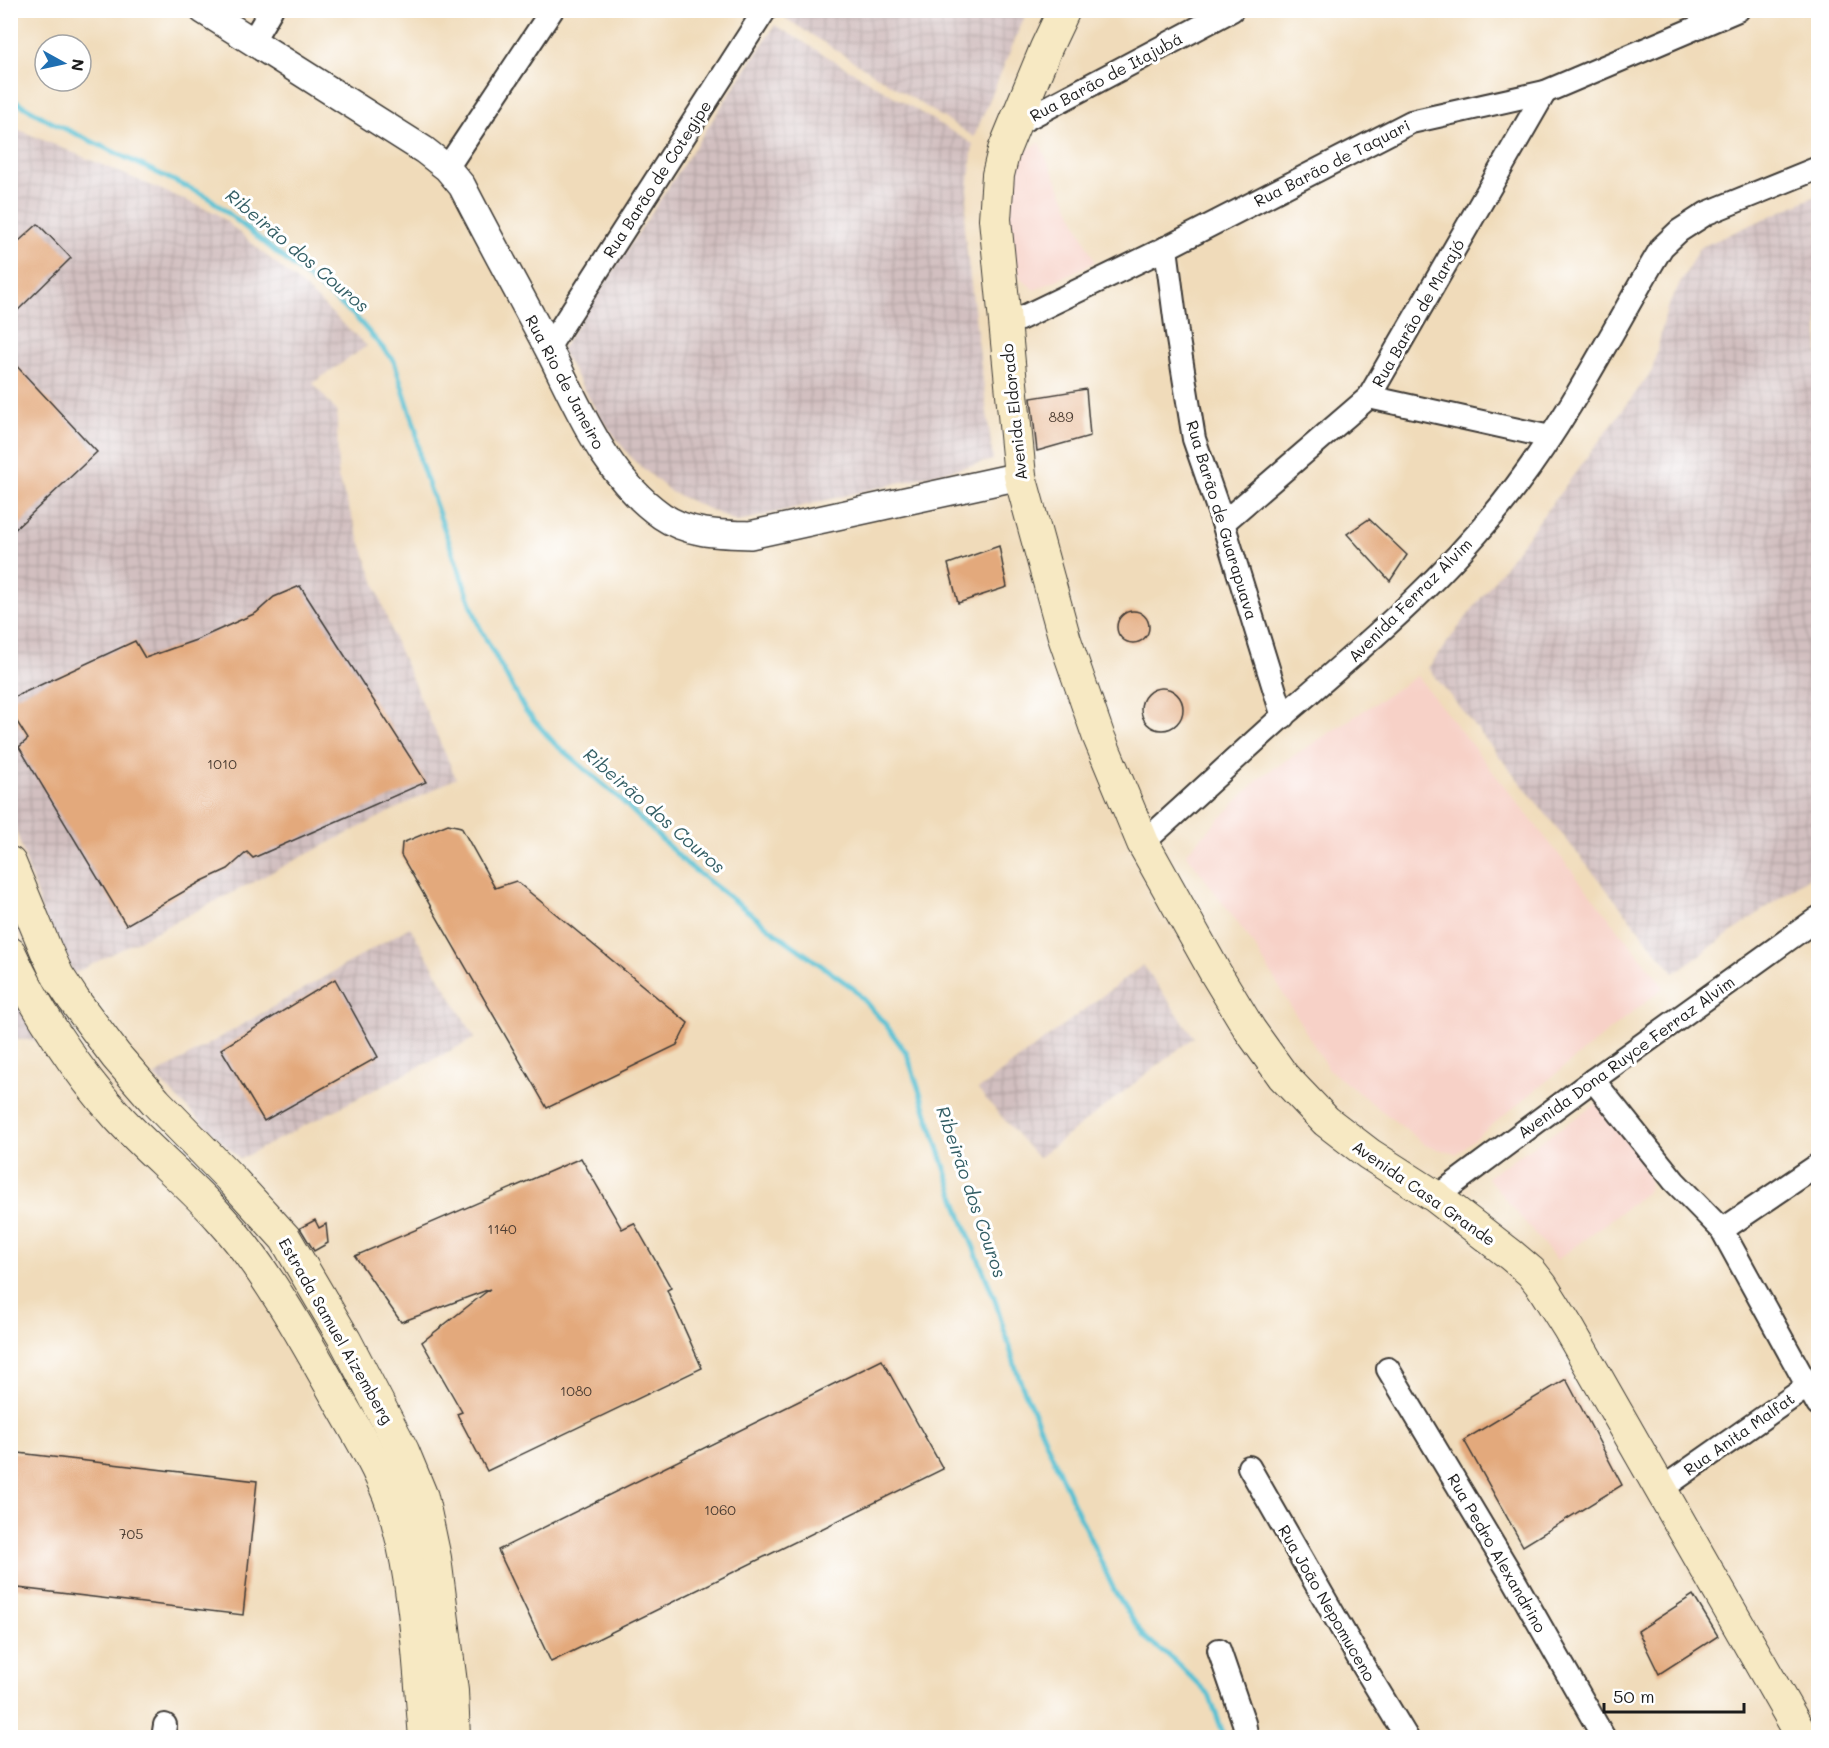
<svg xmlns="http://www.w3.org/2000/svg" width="1829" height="1748" viewBox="0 0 1829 1748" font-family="Mali,sans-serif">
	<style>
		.built { fill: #f7d1c7 }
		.industrial { fill: url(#industrial-grid) }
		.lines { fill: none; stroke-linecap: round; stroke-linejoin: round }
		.stream { stroke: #56c0d2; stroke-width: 5 }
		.building { fill: #e3a97b }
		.minor-casing { stroke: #3c3934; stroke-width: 26 }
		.tertiary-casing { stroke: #3c3934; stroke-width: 30 }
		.secondary-casing { stroke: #3c3934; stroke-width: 34 }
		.minor { stroke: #fff; stroke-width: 22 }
		.tertiary { stroke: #fff; stroke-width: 27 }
		.secondary { stroke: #f7e9c3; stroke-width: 32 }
		.labels { text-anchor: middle; stroke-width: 6; stroke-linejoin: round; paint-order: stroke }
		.number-label { font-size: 14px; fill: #4e3f34 }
		.street-label { font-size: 16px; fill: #1c1c1c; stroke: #fff }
		.water-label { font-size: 18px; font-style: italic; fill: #335e65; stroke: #fff }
	</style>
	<defs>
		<pattern id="industrial-grid" width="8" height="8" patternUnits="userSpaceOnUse" patternTransform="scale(1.5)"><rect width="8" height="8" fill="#d2bfc0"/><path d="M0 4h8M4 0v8" fill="none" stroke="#b4a4a4"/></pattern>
	</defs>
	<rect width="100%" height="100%" fill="#fff"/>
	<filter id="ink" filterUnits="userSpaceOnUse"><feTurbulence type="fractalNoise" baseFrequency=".0167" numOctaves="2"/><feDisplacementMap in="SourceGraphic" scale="12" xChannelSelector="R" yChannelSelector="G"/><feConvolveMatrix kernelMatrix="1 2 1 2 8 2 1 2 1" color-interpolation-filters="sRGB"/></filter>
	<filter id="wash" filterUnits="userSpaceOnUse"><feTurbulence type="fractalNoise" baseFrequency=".008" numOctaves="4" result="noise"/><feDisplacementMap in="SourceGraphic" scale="24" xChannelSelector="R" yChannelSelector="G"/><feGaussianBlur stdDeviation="1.35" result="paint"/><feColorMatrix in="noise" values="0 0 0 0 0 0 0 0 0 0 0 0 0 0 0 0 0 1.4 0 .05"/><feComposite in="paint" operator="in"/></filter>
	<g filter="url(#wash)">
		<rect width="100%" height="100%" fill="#f0dbba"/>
		<g class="built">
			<path d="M1039,143l56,119 -60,28 -13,-10 -11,-23 -5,-97z"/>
			<path d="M1417,676l247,311 -208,167 -29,-8 -99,-77 -74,-124 -68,-92 75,-76z"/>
			<path d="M1601,1101l50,77 -4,14 -90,68 -70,-83z"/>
		</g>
		<g class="industrial">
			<path d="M789,11v-1l238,1 -53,126 -189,-119z"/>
			<path d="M775,25l198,119 -9,84 29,232 -256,62 -66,-30 -39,-33 -32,-42 -39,-67z"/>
			<path d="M10,126l206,87 89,75 62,58 -54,37 24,29 1,65 57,164 61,137 -383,196 -30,-59 -32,-100z"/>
			<path d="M1818,195v676l-144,102 -246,-305 224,-297 15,-63 32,-60z"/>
			<path d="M410,927l65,111 -235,121 -86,-83z"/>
			<path d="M1143,965l51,72 -156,121 -60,-68z"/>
			<path d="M11,990l29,51 -29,-2z"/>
		</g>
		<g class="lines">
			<path class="stream" d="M10,98l41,24 157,75 146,118 40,46 22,69 4,31 59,165 46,84 30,34 63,53 70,68 89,69 76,54 33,37 21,29 55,165 32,78 25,81 41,96 55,118 29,45 30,23 35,35 16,43"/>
		</g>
		<g id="blocks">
			<g class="building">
				<path d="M38,224l33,34 -61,60v-69z"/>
				<path d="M10,359l87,93 -87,82z"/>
				<path d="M1086,389l4,47 -53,15 -6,-53z"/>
				<path d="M1369,519l38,36 -17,26 -43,-47z"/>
				<path d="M999,546l8,41 -49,16 -10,-39z"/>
				<path d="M300,586l126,196 -173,76 -6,-6 -19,17 -26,12 -76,44 -107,-178 9,-8 -18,-28v-12l125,-58 10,17 51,-18 60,-27 18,-16z"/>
				<circle cx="1133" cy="627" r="16"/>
				<circle cx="1162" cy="709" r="21"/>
				<path d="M448,824l13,3 34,61 21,-7 172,142 -11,22 -130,63 -146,-253 1,-12z"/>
				<path d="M335,979l43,78 -114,64 -43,-72z"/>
				<path d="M581,1158l41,71 12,-6 37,65 -4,2 35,78 -215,103 -30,-57 5,-2 -40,-70 68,-53 -89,33 -46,-66z"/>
				<path d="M315,1220l4,8 7,-4 2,19 -14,8 -14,-23z"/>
				<path d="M882,1360l61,109 -392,193 -53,-112z"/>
				<path d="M1566,1379l56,106 -99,61 -59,-106z"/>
				<path d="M10,1452l247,29 -14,134 -233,-28z"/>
				<path d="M1693,1595l25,41 -59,38 -21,-43z"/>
			</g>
		</g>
	</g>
	<g filter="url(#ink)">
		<use href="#blocks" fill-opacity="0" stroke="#3c3934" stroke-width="1.5"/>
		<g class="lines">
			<defs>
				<g id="minor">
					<path d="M252,42l19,-32"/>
					<path d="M1013,126l219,-116"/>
					<path d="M447,168l105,-158"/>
					<path d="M1166,248l11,85 17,106 29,84 60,194"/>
					<path d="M1005,326l161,-78 245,-126 134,-30 193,-82"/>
					<path d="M548,348l217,-338"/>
					<path d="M1369,397l181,40"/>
					<path d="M1223,523l146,-126 176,-305"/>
					<path d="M1143,843c47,-42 94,-86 141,-128 83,-71 166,-141 232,-229 53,-70 93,-149 137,-224l9,-15 17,-16 28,-18 111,-45"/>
					<path d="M1593,1080l81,101 48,49 96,175"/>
					<path d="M1436,1197l157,-117 225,-162"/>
					<path d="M1722,1230l96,-65"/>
					<path d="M1388,1369l121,202 95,167"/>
					<path d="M1249,1467l109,190 49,81"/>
					<path d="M1660,1490l158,-111"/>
					<path d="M1219,1650l25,73 3,15"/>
					<path d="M163,1738l2,-13"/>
				</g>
				<path id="tertiary" d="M203,10l221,140 23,18 15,18c28,55 58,108 86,162 31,60 56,127 114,168 26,18 57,18 88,19l270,-59"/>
				<g id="secondary">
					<path d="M1064,10l-18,38 -42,102 -6,25 -3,44 25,257 45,164 33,95 45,108 72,129 35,58 33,46 43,45 43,33 67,43 75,58 20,17 11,14 27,43 234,409"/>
					<path d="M10,863l36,87 12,26 16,24 42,56 40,46 78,80 51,56 60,102 58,111 19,46 13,61 17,133 2,47"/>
					<path d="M10,953c25,55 67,119 108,164 32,35 70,65 101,100 47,51 88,126 122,187 21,37 45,75 56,116 19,70 22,145 28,218"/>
				</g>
			</defs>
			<use href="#minor" class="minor-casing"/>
			<use href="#tertiary" class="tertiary-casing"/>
			<use href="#secondary" class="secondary-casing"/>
			<use href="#minor" class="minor"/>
			<use href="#tertiary" class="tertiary"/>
			<use href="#secondary" class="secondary"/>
		</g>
	</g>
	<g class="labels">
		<g class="number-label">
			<text x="1061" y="422">889</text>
			<text x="222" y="769">1010</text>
			<text x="502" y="1234">1140</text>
			<text x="576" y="1396">1080</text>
			<text x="720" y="1515">1060</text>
			<text x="131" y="1539">705</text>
		</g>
		<g class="street-label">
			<text transform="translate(1106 77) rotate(-28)" y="6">Rua Barão de Itajubá</text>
			<text transform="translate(1332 163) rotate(-27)" y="6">Rua Barão de Taquari</text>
			<text transform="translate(657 179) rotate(-57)" y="6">Rua Barão de Cotegipe</text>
			<text transform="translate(1418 313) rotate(-60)" y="6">Rua Barão de Marajó</text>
			<text transform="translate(565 382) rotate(62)" y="6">Rua Rio de Janeiro</text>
			<text transform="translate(1014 412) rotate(-96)" y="6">Avenida Eldorado</text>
			<text transform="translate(1222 520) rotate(73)" y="6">Rua Barão de Guarapuava</text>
			<text transform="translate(1410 600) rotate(-45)" y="6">Avenida Ferraz Alvim</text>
			<text transform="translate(1626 1057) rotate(-36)" y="6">Avenida Dona Ruyce Ferraz Alvim</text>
			<text transform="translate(1424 1193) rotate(35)" y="6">Avenida Casa Grande</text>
			<text transform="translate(336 1331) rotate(60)" y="6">Estrada Samuel Aizemberg</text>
			<text transform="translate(1739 1434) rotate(-35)" y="6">Rua Anita Malfat</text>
			<text transform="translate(1497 1553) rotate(60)" y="6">Rua Pedro Alexandrino</text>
			<text transform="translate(1327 1603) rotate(60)" y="6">Rua João Nepomuceno</text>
		</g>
		<g class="water-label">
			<text transform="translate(297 251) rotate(40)" y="6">Ribeirão dos Couros</text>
			<text transform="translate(654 811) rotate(41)" y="6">Ribeirão dos Couros</text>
			<text transform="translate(971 1192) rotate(71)" y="6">Ribeirão dos Couros</text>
		</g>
	</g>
	<rect width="1829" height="1748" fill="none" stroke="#fff" stroke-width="36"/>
	<g transform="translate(63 63) rotate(98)"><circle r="28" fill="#ffffff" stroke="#a4a4a4" stroke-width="1.5"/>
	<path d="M0-4.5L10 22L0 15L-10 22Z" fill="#1f6fb2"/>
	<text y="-9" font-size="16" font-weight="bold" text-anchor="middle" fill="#1c1c1c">N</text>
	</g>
	<path d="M1604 1703v9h140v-9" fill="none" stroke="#1c1c1c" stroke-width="3"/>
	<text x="1613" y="1703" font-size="18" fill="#1c1c1c" stroke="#ffffff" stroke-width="4.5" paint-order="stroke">50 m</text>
</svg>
